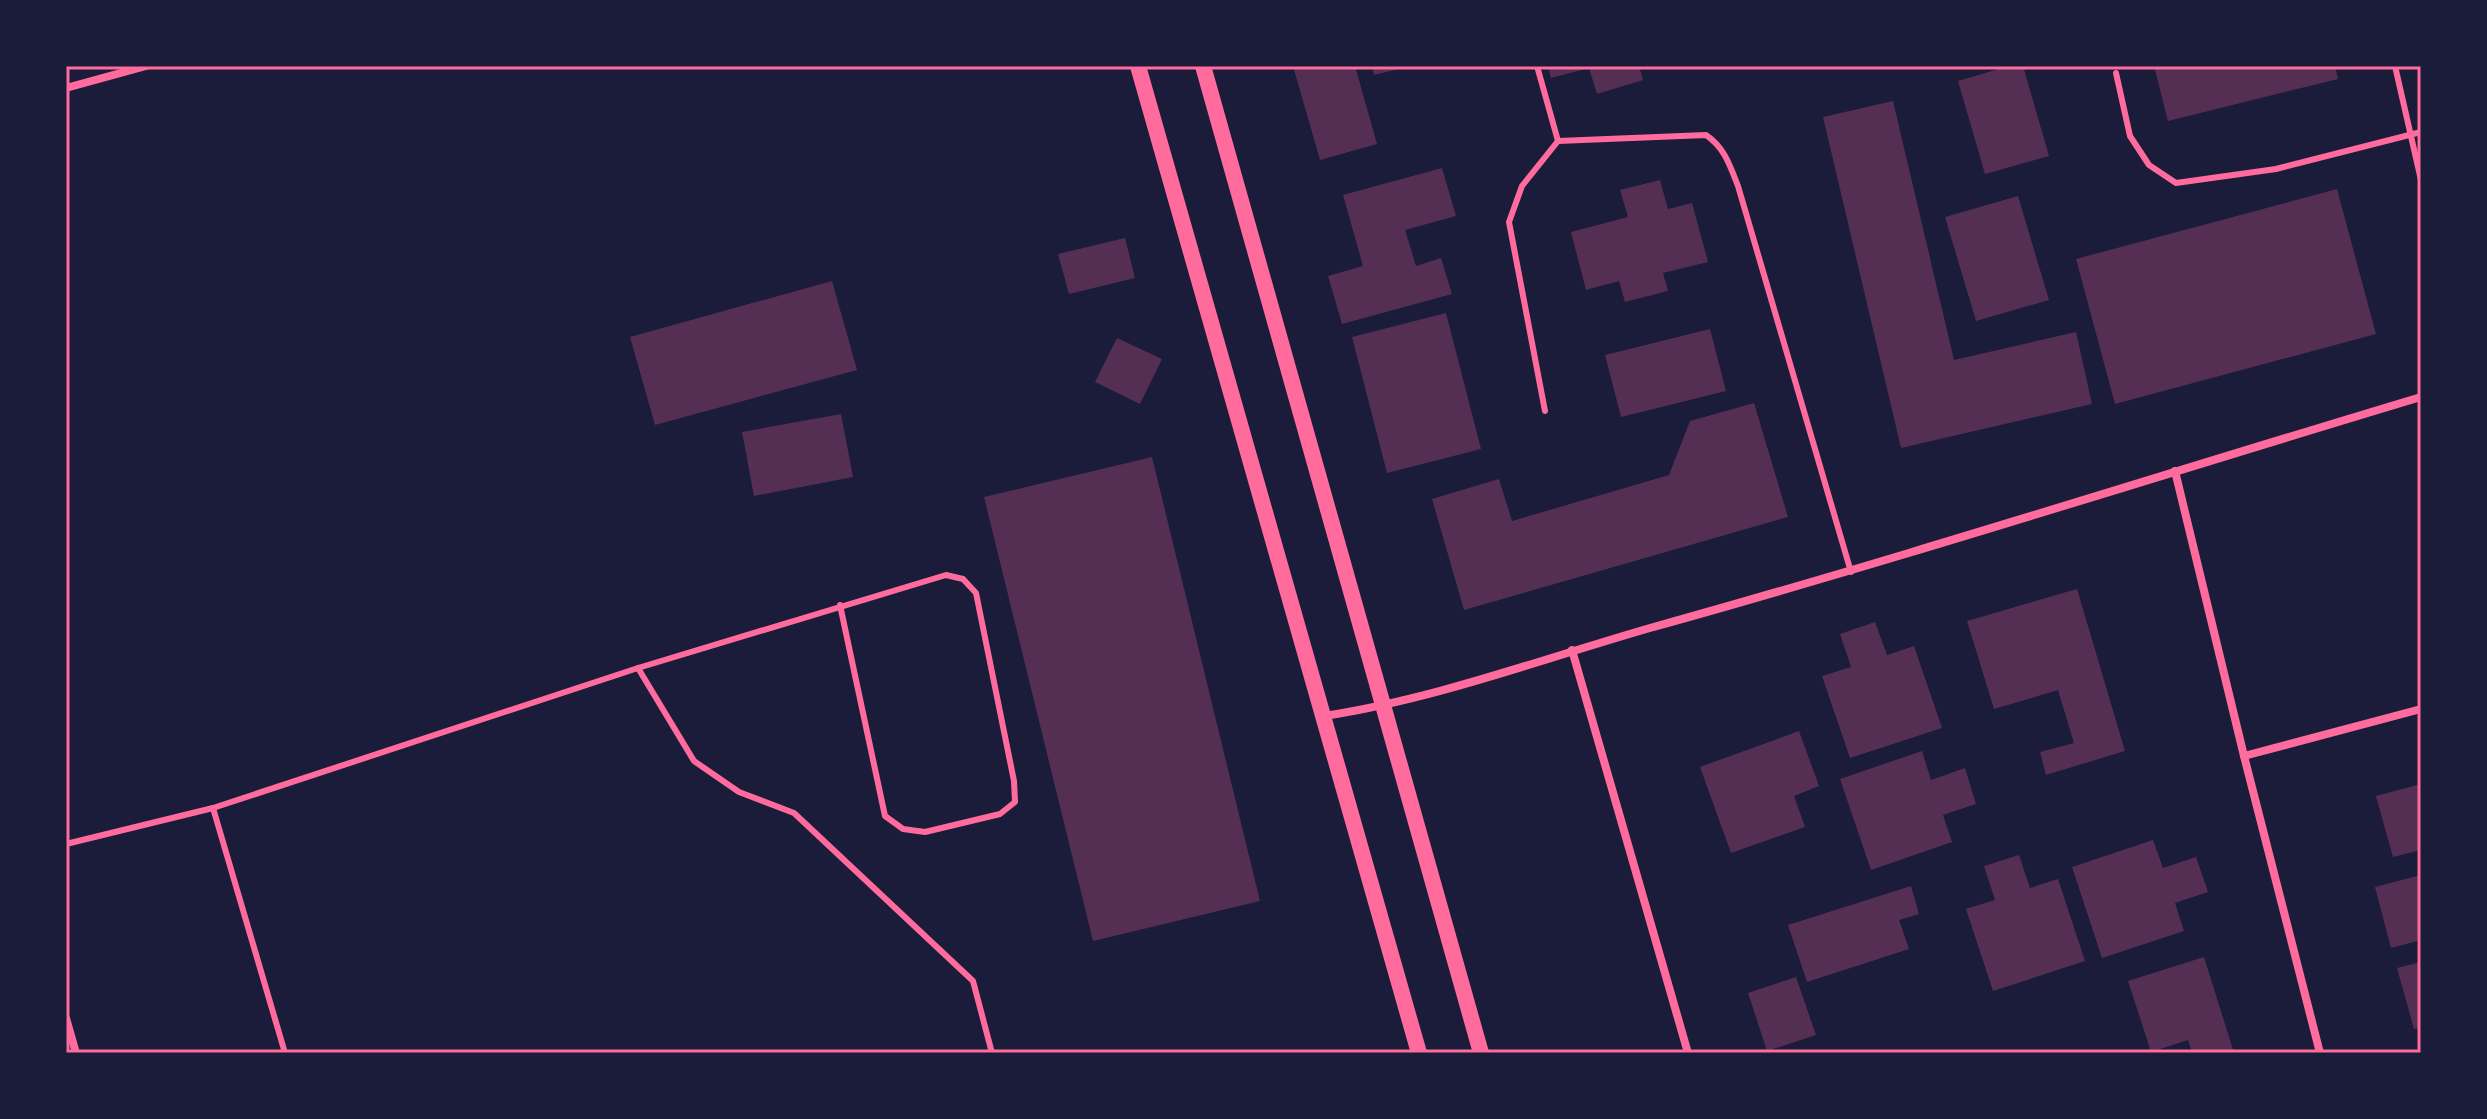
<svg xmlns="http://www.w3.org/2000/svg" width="2487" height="1119" viewBox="0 0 2487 1119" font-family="Montserrat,sans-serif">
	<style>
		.building { fill: #542f53 }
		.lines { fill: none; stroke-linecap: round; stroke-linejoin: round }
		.service { stroke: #ff6b9d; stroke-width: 6 }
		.minor { stroke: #ff6b9d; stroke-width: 8 }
		.secondary { stroke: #ff6b9d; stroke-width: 16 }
		.neatline { fill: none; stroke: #ff6b9d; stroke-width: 3 }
	</style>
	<rect width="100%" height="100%" fill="#1b1b3a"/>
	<g class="building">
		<path d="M1293,66h62l22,78 -57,16z"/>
		<path d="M1372,66h35v1l-33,8z"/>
		<path d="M1548,66h91l4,14 -46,14 -8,-26 -38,10z"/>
		<path d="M2009,66h14l26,90 -64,18 -27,-93z"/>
		<path d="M2154,66h181l3,13 -170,42z"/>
		<path d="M1893,101l61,259 122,-28 16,72 -191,44 -78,-331z"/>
		<path d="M1442,168l14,48 -51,14 11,36 25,-8 11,36 -110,30 -14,-48 35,-10 -20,-71z"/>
		<path d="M1660,180l8,29 24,-6 16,59 -45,11 5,18 -43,11 -6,-21 -33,9 -15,-58 57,-15 -8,-27z"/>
		<path d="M2337,189l39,145 -261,70 -39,-145z"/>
		<path d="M2018,196l31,104 -73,21 -31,-104z"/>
		<path d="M1125,238l10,40 -66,16 -11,-40z"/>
		<path d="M832,281l25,89 -202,55 -25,-88z"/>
		<path d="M1446,313l35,136 -94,24 -35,-136z"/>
		<path d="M1710,329l16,62 -105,26 -16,-62z"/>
		<path d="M1117,338l45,21 -22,45 -45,-22z"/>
		<path d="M1754,403l34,114 -324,93 -32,-111 67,-20 13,42 157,-46 21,-54z"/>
		<path d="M841,414l12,63 -99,19 -12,-64z"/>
		<path d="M1152,457l108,444 -167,40 -109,-444z"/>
		<path d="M2077,589l48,162 -79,24 -6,-23 34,-9 -16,-53 -64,19 -27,-88z"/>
		<path d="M1875,622l12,33 27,-9 28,82 -92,30 -28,-82 29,-9 -11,-33z"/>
		<path d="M1799,731l20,55 -25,10 11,31 -74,26 -31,-86z"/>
		<path d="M1922,751l9,29 34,-12 11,36 -33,11 9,27 -81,28 -31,-91z"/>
		<path d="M2421,784v66l-28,7 -17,-61z"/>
		<path d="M2153,840l10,28 33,-11 12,35 -33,11 9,28 -82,27 -30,-91z"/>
		<path d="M2019,855l11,33 28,-9 27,82 -92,30 -27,-82 29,-9 -11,-34z"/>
		<path d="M2421,875v65l-30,8 -16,-61z"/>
		<path d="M1911,886l8,28 -20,6 10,29 -102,33 -19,-57z"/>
		<path d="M2204,957l30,96h-42l-4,-13 -37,12 -23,-71z"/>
		<path d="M2421,962v66l-7,1 -17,-61z"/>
		<path d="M1796,977l20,58 -49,16 -19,-58z"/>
	</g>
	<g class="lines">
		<g class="service">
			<path d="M1537,66l21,75 148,-6c19,13 24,31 32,51l113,386"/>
			<path d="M2395,66l26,114"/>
			<path d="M2116,73l14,63 19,29 27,18 100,-14 145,-37"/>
			<path d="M1545,411l-36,-189 13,-36 36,-45"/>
			<path d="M638,668l56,93 45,31 55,21 179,168 19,72"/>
			<path d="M213,808l72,245"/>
			<path d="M66,844l147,-36 425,-140 308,-93 17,4 13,14 38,188 1,21 -15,12 -75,18 -22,-3 -18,-13 -45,-211"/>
		</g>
		<g class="minor">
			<path d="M66,88l80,-22"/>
			<path d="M2175,471l69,285 76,297"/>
			<path d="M1572,650l116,403"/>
			<path d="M1324,716c111,-17 218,-57 326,-88 259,-72 514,-154 771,-231"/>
			<path d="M2244,756l177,-47"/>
			<path d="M66,1018l10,35"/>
		</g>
		<g class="secondary">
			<path d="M1138,66l281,987"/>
			<path d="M1203,66l278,987"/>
		</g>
	</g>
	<rect width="2487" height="1119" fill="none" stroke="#1b1b3a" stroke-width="136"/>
	<rect x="68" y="68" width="2351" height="983" class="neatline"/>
</svg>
